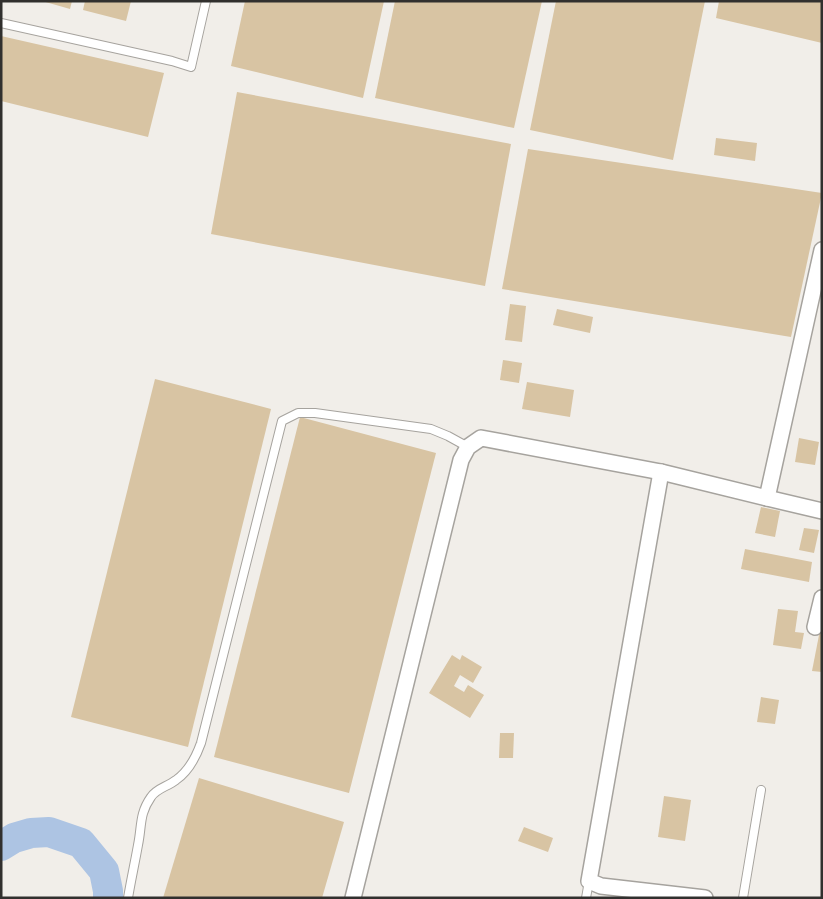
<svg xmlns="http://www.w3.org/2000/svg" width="823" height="899" viewBox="0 0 823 899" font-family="Rubik,sans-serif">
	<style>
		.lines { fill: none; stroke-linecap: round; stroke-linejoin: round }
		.river { stroke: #adc4e3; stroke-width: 30 }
		.building { fill: #d8c4a3 }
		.lane-casing { stroke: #a6a39e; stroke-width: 10 }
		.street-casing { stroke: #a6a39e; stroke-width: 18 }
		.lane { stroke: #fff; stroke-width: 8 }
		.street { stroke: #fff; stroke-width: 15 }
	</style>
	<rect width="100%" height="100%" fill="#f1eee9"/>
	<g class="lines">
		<path class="river" d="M1,846l13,-8 17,-5 18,-1 32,11 23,28 4,20v7"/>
	</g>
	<g class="building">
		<path d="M42,1h30l-2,8z"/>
		<path d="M85,1h46l-5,20 -43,-11z"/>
		<path d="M245,1h139l-21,97 -132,-32z"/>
		<path d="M395,1h147l-28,127 -139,-30z"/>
		<path d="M556,1h149l-32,159 -143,-30z"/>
		<path d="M719,1h103v42l-106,-25z"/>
		<path d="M1,36l163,37 -16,64 -147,-36z"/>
		<path d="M237,92l274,52 -26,142 -274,-52z"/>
		<path d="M716,138l41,5 -2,18 -41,-6z"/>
		<path d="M528,149l294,44 -31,144 -289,-48z"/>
		<path d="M510,304l16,2 -4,36 -17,-2z"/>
		<path d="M557,309l36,8 -3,16 -37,-8z"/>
		<path d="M503,360l19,3 -3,20 -19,-3z"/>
		<path d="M155,379l116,30 -83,338 -117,-30z"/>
		<path d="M527,382l47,8 -4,27 -48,-8z"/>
		<path d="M300,417l136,36 -87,340 -135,-36z"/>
		<path d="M799,438l20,4 -4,23 -20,-3z"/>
		<path d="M761,507l19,4 -5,26 -20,-4z"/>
		<path d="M804,528l15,2 -5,23 -15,-3z"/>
		<path d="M745,549l67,13 -3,20 -68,-13z"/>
		<path d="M778,609l20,2 -3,21 9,1 -3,16 -28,-4z"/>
		<path d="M820,630h2v42l-10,-1z"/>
		<path d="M452,655l8,5 2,-5 20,12 -9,16 -13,-8 -6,11 10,6 4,-7 16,10 -14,23 -41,-25z"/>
		<path d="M761,697l18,3 -4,24 -18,-2z"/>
		<path d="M500,733h14l-1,25h-14z"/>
		<path d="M199,778l145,44 -22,76h-159z"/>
		<path d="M664,796l27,4 -6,41 -27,-4z"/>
		<path d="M524,827l29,11 -5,14 -30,-11z"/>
	</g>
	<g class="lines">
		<defs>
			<g id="lane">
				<path d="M1,23l171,38 19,6 15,-66"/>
				<path d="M128,898c3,-18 7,-36 10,-53 4,-19 1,-31 13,-48 6,-9 16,-10 25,-17 13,-9 20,-23 25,-37l81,-322 16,-8h17l116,16 17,7 20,11"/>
				<path d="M586,898l3,-17"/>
				<path d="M743,898l18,-108"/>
			</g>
			<g id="street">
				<path d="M661,472l-72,409 12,5 104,12"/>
				<path d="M767,498l55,13"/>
				<path d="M815,627l7,-29"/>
				<path d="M353,898l108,-438 7,-13 13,-9 180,34 106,26 55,-248"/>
			</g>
		</defs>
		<use href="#lane" class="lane-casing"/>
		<use href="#street" class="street-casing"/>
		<use href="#lane" class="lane"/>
		<use href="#street" class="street"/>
	</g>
	<rect width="823" height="899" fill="none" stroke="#31302e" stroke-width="5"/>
</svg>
